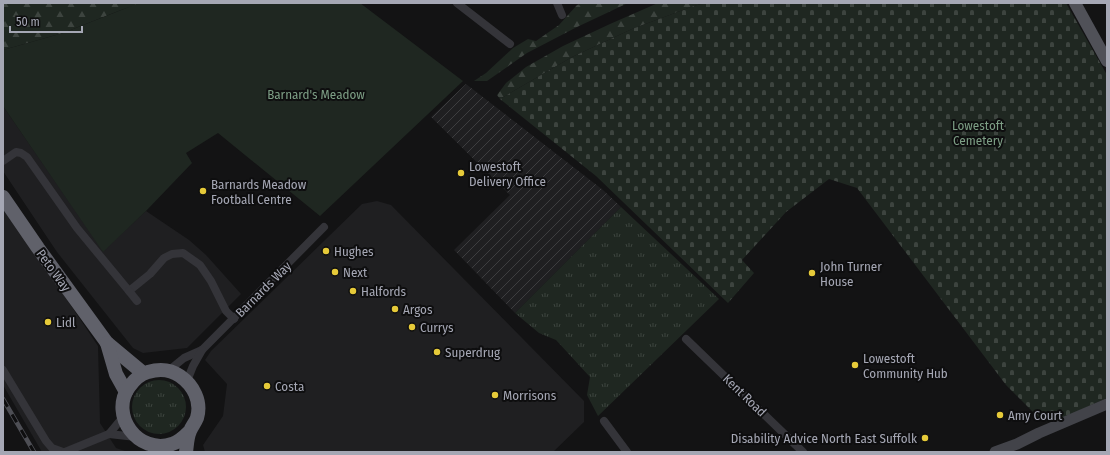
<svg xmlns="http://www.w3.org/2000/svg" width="1110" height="455" viewBox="0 0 1110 455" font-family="'Fira Sans Condensed',sans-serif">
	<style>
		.built { fill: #1f1f21 }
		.industrial { fill: url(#industrial-furrows) }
		.grass { fill: url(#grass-tufts) }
		.forest { fill: url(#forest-firs) }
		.cemetery { fill: url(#cemetery-stones) }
		.green { fill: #1f2721 }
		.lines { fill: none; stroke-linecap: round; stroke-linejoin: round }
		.street { stroke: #343439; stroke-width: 8 }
		.secondary { stroke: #424349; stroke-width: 11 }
		.primary { stroke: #505158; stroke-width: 12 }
		.highway { stroke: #60616a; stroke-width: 14 }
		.rail-casing { stroke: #4d4e54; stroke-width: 4.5 }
		.rail { stroke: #0e0e0f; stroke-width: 3; stroke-dasharray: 9; stroke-linecap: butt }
		.poi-dot { fill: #e6ca39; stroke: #0e0e0f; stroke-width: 1.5 }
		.labels { text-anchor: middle; stroke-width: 4; stroke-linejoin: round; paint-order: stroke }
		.park-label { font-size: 13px; fill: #7d9e85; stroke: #0e0e0f }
		.poi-label { font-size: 13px; fill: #a5a7b4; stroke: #0e0e0f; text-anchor: start }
		.street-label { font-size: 13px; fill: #a5a7b4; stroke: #0e0e0f }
	</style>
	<defs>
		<pattern id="industrial-furrows" width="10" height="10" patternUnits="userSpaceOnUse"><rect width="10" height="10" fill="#1f1f21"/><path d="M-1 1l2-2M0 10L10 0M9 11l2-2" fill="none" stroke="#3d3d3f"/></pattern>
		<pattern id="grass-tufts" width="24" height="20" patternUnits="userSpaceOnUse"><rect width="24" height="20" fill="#1f2721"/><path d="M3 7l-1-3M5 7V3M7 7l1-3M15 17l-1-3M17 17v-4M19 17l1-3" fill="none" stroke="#3d443f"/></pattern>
		<pattern id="forest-firs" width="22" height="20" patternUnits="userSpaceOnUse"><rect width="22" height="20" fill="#1f2721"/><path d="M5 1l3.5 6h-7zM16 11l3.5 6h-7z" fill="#3d443f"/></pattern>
		<pattern id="cemetery-stones" width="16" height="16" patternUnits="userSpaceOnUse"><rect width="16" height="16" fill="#1f2721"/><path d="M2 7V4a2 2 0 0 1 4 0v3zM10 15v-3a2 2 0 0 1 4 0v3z" fill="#3d443f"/></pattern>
	</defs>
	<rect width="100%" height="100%" fill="#131314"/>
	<g class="built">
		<path d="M3,106l100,145 43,-40 43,29 17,15 35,39 -54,54 -44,5 -10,-5 -76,-96 -54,-81z"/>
		<path d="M377,201l14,4 193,196v21l-31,30h-348l-2,-7 20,-29 4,-32 -22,-24 6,-9 151,-147z"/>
		<path d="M3,204l95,142 2,77 16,25 12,4h-86l-39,-67z"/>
	</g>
	<path class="industrial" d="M466,84l137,106 18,17 -106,106 -61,-63 56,-55 -79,-78z"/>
	<g class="grass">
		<path d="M621,207l98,92 -121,117 -11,-21 3,-18 -34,-37 -17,-7 -24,-20z"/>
		<circle cx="159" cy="407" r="27"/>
	</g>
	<g class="forest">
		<path d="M3,3h139l-21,7 -58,23 -60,17z"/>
		<path d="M583,3h45l-51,24 -50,26 -40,28h-13l12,-8 27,-25 15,-9 8,2 23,-16 18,-20z"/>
		<path d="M658,3h46l-13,4 -59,22 -60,28 -72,42 -3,-4 9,-12 20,-16 37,-21 47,-22z"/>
	</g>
	<path class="cemetery" d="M704,3h362l41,72v323l-51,23h-14l-36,-36 -149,-197 -28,-9 -43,33 -44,48 12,13 -26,30 -132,-127 -96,-77 72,-42 60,-28 59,-22z"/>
	<path class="green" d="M139,3h221l103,78 -143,135 -102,-83 -32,20 6,10 -46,48 -43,41 -100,-146v-56l60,-17z"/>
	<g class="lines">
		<g class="street">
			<path d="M457,3l53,41"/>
			<path d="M557,3l5,12"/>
			<path d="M3,161l13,-9 5,1 6,4 50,71 52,63 21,-17 14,-16 8,-4 11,-1 17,12 11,16 15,30 8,8"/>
			<path d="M129,291l8,10"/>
			<path d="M686,339l117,113"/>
			<path d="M3,370l43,71 6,7 11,4"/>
			<path d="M168,371l16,-13 18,-8 122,-123"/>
			<path d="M187,381l6,-15 9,-16"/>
			<path d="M604,421l23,31"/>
			<path d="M109,434l27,3"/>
			<path d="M65,452l44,-18 14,-17"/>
		</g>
		<path class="secondary" d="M995,452l22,-8 22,-11 68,-29"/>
		<path class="primary" d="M1075,3l32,58"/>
		<g class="highway">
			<path d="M3,197l35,51 69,95 36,30"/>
			<path d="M107,343l9,31 10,18"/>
			<path d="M186,452c1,-6 1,-15 4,-21 2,-5 5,-8 7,-13 5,-17 -4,-33 -17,-42 -10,-7 -22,-7 -32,-4 -8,2 -14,8 -19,15 -20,28 9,68 43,57 7,-2 12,-7 17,-12"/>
		</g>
		<defs>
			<path id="rail" d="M3,399l31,53"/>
		</defs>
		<use href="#rail" class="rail-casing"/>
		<use href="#rail" class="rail"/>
	</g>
	<g class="poi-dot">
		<circle cx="461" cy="173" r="4"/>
		<circle cx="203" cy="191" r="4"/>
		<circle cx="326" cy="251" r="4"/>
		<circle cx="335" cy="272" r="4"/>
		<circle cx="812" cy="273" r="4"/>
		<circle cx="353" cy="291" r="4"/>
		<circle cx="395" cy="309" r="4"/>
		<circle cx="48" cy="322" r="4"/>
		<circle cx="412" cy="327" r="4"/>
		<circle cx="437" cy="352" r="4"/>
		<circle cx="855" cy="365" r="4"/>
		<circle cx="267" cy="386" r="4"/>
		<circle cx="495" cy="395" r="4"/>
		<circle cx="1000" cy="415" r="4"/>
		<circle cx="925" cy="438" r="4"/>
	</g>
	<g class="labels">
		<g class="park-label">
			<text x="316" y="99">Barnard's Meadow</text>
			<text x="978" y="130">Lowestoft<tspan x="978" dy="15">Cemetery</tspan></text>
		</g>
		<g class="poi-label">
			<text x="469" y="171">Lowestoft<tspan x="469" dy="15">Delivery Office</tspan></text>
			<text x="211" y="189">Barnards Meadow<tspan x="211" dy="15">Football Centre</tspan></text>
			<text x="334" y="256">Hughes</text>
			<text x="820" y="271">John Turner<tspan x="820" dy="15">House</tspan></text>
			<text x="343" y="277">Next</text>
			<text x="361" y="296">Halfords</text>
			<text x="403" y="314">Argos</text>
			<text x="56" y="327">Lidl</text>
			<text x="420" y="332">Currys</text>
			<text x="445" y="357">Superdrug</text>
			<text x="863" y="363">Lowestoft<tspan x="863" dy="15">Community Hub</tspan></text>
			<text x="275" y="391">Costa</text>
			<text x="503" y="400">Morrisons</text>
			<text x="1008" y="420">Amy Court</text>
			<text x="917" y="443" text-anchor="end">Disability Advice North East Suffolk</text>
		</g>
		<g class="street-label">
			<text transform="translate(54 270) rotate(54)" y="5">Peto Way</text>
			<text transform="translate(263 289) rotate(-45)" y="5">Barnards Way</text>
			<text transform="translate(745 395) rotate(44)" y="5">Kent Road</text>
		</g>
	</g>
	<rect width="1110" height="455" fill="none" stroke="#a5a7b4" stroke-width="8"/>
	<path d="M10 26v6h72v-6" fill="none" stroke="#a5a7b4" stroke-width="2"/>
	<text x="16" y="26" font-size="12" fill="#a5a7b4" stroke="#0e0e0f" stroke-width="3" paint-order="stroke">50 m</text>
</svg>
